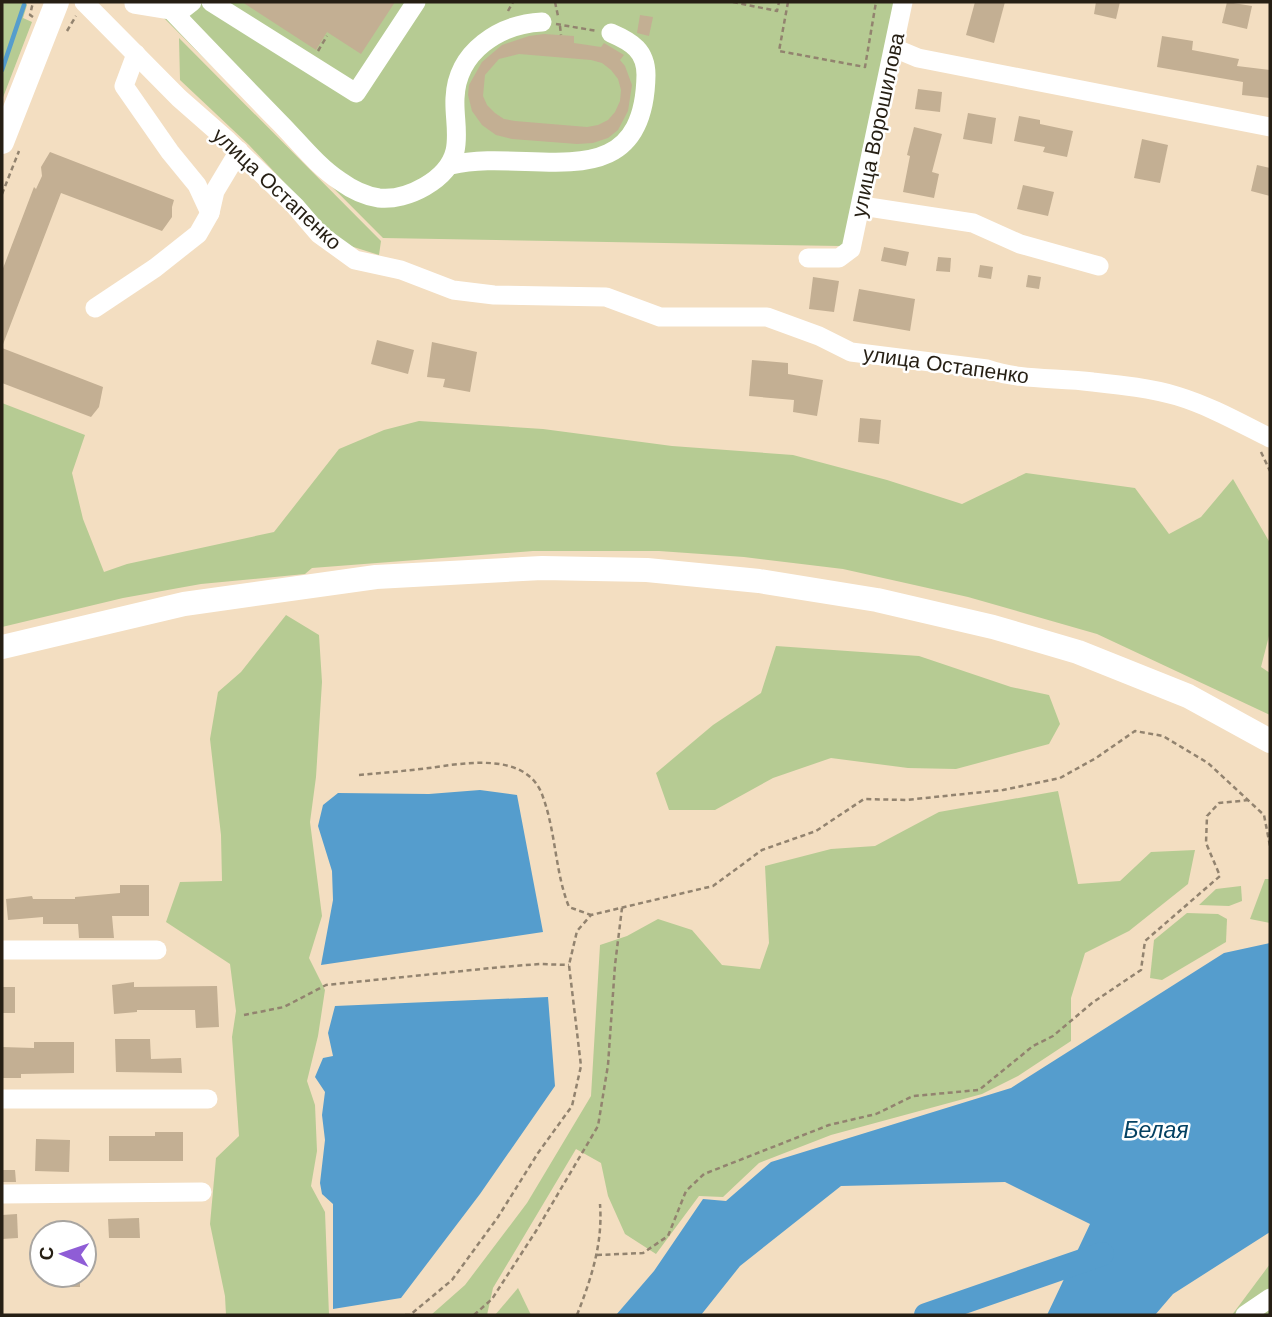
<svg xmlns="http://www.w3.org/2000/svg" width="1272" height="1317" viewBox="0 0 1272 1317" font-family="Helvetica,sans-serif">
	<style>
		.green { fill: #b6cb93 }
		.water { fill: #559dcd }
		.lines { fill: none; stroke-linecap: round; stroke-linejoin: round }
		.stream { stroke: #559dcd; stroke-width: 4.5 }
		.river { stroke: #559dcd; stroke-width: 24 }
		.building { fill: #c3af93; fill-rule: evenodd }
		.path { stroke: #92836f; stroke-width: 2.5; stroke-dasharray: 5 3.5; stroke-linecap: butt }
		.minor { stroke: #fff; stroke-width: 19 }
		.major { stroke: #fff; stroke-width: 24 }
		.labels { text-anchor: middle; stroke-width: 5; stroke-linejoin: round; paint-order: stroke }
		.street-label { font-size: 21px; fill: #261f14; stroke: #fff }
		.water-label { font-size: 23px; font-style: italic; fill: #044162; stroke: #fff }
	</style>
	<rect width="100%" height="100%" fill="#f3dec1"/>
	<g class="green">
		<path d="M2,2h24l1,3 -4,13 9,4 -30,78z"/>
		<path d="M165,2h733l-48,246 -10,-2 -457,-8 -224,-225z"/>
		<path d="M179,38l202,203 -2,14 -35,-11 -20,-19 -75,-80 -69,-65z"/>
		<path d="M2,403l83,32 -13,38 11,46 21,53 23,-8 147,-32 65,-83 45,-19 35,-9 124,8 129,17 121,9 94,25 75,24 64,-31 109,15 34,46 32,-17 32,-38 37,64v89l-9,35 9,6v42l-173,-81 -129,-37 -125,-28 -99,-12 -85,-6h-126l-221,17 -7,6 -104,10 -78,14 -121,29z"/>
		<path d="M286,615l33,20 3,47 -6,95 -6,45 12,94 -13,42 16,32 -7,46 -11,45 8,24 2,46 -6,35 14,26 4,103h-103l-1,-19 -15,-72 6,-66 23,-22 -7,-99 4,-26 -6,-47 -64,-42 14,-40 42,-1 -1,-46 -11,-96 8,-47 23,-20z"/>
		<path d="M776,646l143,10 92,31 38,8 11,29 -11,20 -93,25 -48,-1 -77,-10 -58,20 -58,32h-46l-13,-37 57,-48 48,-32z"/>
		<path d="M1058,791l20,93 42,-3 31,-29 44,-2 -7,34 -59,47 -44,22 -14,45v43l-53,35 -36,18 -151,41 -72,28 -36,34 -24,-1 -43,58 -31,-20 -17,-38 -7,-33 -25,-14 -83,139 -6,27h-56l34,-30 62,-82 64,-107 9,-151 27,-9 31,-17 34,11 30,35 38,4 9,-26 -4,-77 66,-17 44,-3 64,-34z"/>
		<path d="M1265,879h5v44l-20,-4z"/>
		<path d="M1241,886l1,15 -13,5 -30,-1 17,-16z"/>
		<path d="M1187,913l31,1 9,5 -1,23 -64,38 -12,-2 4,-38z"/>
		<path d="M1270,1264v51h-38z"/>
		<path d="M518,1288l13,27h-36z"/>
	</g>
	<g class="water">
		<path d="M480,790l37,5 26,137 -222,33 12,-65 -1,-29 -14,-45 5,-21 15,-12 91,1z"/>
		<path d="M1270,943v289l-97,62 -18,21h-108l43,-91 -85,-42 -164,4 -101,80 -39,49h-85l38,-44 49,-72 23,2 45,-39 240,-74 213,-135z"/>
		<path d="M548,997l7,89 -75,108 -79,104 -68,11v-105l-11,-10 -2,-11 5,-43 -3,-25 3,-23 -10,-15 8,-19 10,-2 -5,-23 7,-27z"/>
	</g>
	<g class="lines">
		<path class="stream" d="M2,70l22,-65"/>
		<path class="river" d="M926,1315l176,-61"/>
	</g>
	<g class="building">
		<path d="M242,2h153l-34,52 -34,-22 -11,18z"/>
		<path d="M975,2h30l-11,41 -28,-8z"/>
		<path d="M1096,2h24l-4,17 -22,-5z"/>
		<path d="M1227,2l25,4 -5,23 -25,-6z"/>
		<path d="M640,15l13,2 -4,19 -12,-3z"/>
		<path d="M544,34l30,2v7l27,4 3,-4 20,12 -4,5 5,6 7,19 -4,26 -10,19 -10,8 -15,5 -16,1 -65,-5 -16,-4 -14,-10 -10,-14 -4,-16 1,-10 13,-23 20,-17 27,-9zM519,54l72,6 11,3 9,7 7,9 3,11 -1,11 -5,11 -7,8 -10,5 -11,2 -72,-6 -11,-2 -9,-6 -8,-8 -4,-9 2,-21 14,-16z"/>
		<path d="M1162,36l31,5 -1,9 47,9 -2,7 33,4v28l-28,-3 1,-13 -86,-15z"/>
		<path d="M918,89l24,3 -2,20 -25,-3z"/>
		<path d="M968,113l28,5 -4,26 -29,-5z"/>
		<path d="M1019,116l21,4v4l33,7 -6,26 -24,-5 2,-5 -31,-6z"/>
		<path d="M914,127l28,7 -10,38 7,2 -5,24 -31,-6 7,-36 -3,-1z"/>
		<path d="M1142,139l26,6 -8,38 -26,-5z"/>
		<path d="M50,152l124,48 -2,7v10l-10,14 -101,-38 -59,154v-76l32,-84 2,2 6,-13 -1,-9z"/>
		<path d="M1257,165l13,3v28l-19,-5z"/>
		<path d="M1023,185l31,7 -6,24 -31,-7z"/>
		<path d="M884,247l25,5 -3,14 -25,-5z"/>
		<path d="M938,257l13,1 -1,14 -14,-1z"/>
		<path d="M980,265l13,2 -2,12 -13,-2z"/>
		<path d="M1028,275l13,2 -2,12 -13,-2z"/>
		<path d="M813,277l26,4 -5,31 -25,-3z"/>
		<path d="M859,289l56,10 -5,32 -57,-10z"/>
		<path d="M377,340l37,10 -6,24 -37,-10z"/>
		<path d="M432,342l45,10 -7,40 -27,-5 2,-8 -18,-2z"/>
		<path d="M2,348l101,39 -4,20 -8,10 -89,-34z"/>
		<path d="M752,360l36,3v11l35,6 -6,36 -24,-4 1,-12 -45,-4z"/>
		<path d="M860,418l21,2 -2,24 -21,-2z"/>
		<path d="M120,885h29v31h-37l2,22h-35l-1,-14h-35v-7l-35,3 -2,-21 26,-3 1,3h42v-2l45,-4z"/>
		<path d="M134,982v5l83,-1 2,41 -23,1 -1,-18h-58v2l-23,2 -2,-29z"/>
		<rect x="2" y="987" width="13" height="26"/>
		<path d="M115,1039h35l1,20 30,-1 1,15 -66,-1z"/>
		<path d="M34,1042h40v31l-53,1v4h-19v-31l32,1z"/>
		<path d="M155,1132h28v29h-74v-25h46z"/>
		<path d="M36,1139l34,1 -1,32 -34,-1z"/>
		<path d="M2,1170h13l1,12h-14z"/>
		<path d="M17,1214l1,24 -16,1v-24z"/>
		<path d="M139,1218l1,20h-31l-1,-19z"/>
		<path d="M63,1275h17v12h-16z"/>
	</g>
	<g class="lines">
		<g class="path">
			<path d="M555,2l3,14"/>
			<path d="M733,2l44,9 2,-9"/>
			<path d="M788,2l-9,49 86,16 11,-65"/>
			<path d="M508,11l5,-9"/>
			<path d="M33,17l-3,-2 3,-13"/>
			<path d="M556,24l41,7"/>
			<path d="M560,26l1,9"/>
			<path d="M67,31l9,-15"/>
			<path d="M318,51l9,-15"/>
			<path d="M2,194l17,-43"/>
			<path d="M1261,452l9,19"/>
			<path d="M359,775c23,-2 46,-4 70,-7 36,-5 99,-17 114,29 13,36 12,75 26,110l22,8"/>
			<path d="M244,1015l40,-8 42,-22 175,-18 39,-3 29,1"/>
			<path d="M597,1255l46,-2 25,-17 18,-45 18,-17 125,-49 47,-11 37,-18 66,-6 54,-44 20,-10 39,-33 49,-33 4,-29 75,-65 -14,-33 1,-27 12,-13 31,-3"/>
			<path d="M405,1315h5l42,-35 46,-63 40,-64 34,-47 9,-40 -12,-101 8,-34 14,-16 122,-29 49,-36 54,-19 48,-32 42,1 97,-10 57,-12 36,-20 39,-27 28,5 45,27 56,52 6,31"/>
			<path d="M474,1315l18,-16 44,-68 62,-105 10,-61 7,-100 7,-57"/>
			<path d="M577,1315c14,-36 26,-71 23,-111"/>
		</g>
		<g class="minor">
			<path d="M84,2l95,96 49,43 67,65 24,28 36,26 46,10 52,20 41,5 112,2 54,20h107l52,19 32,16 136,17c34,12 70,8 106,13 28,3 57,6 84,14 33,10 63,27 93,42"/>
			<path d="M211,2l145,91 60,-91"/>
			<path d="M134,4l37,6 12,-1 9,-7"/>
			<path d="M171,10c36,38 72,75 108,112 19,19 38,44 61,59 11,8 25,15 39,17 28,3 69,-18 76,-47 4,-18 -1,-35 0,-53 2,-47 45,-74 87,-76"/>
			<path d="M894,48l24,10 352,69"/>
			<path d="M136,54l-12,32 46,66 27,33 13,28"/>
			<path d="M451,165c79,-19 193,39 195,-90 0,-24 -14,-33 -35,-42"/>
			<path d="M862,206l111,17 47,21 79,22"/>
			<path d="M808,258h31l12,-9 52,-247"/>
			<path d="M95,308l60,-40 43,-34 12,-21 5,-22 24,-40"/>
			<path d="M2,950h155"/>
			<path d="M2,1099h206"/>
			<path d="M2,1194l200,-2"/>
			<path d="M1245,1315l25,-17"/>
		</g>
		<g class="major">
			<path d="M2,142l55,-140"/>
			<path d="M2,647l182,-43 192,-27 166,-9 105,2 112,11 118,19 116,27 85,25 110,44 82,45"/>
		</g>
	</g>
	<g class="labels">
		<g class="street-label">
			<text transform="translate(878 125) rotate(-78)" y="7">улица Ворошилова</text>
			<text transform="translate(277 189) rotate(43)" y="7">улица Остапенко</text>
			<text transform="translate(946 365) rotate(8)" y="7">улица Остапенко</text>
		</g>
		<g class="water-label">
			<text x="1156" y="1138">Белая</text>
		</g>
	</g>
	<rect width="1272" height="1317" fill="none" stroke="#261f14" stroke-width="7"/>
	<g transform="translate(63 1254) rotate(272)"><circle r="33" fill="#ffffff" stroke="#a8a5a1" stroke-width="2"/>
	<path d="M0-5L12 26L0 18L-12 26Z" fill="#8f5dd6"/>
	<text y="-10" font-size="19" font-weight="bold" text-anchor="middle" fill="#261f14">С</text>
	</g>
</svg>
